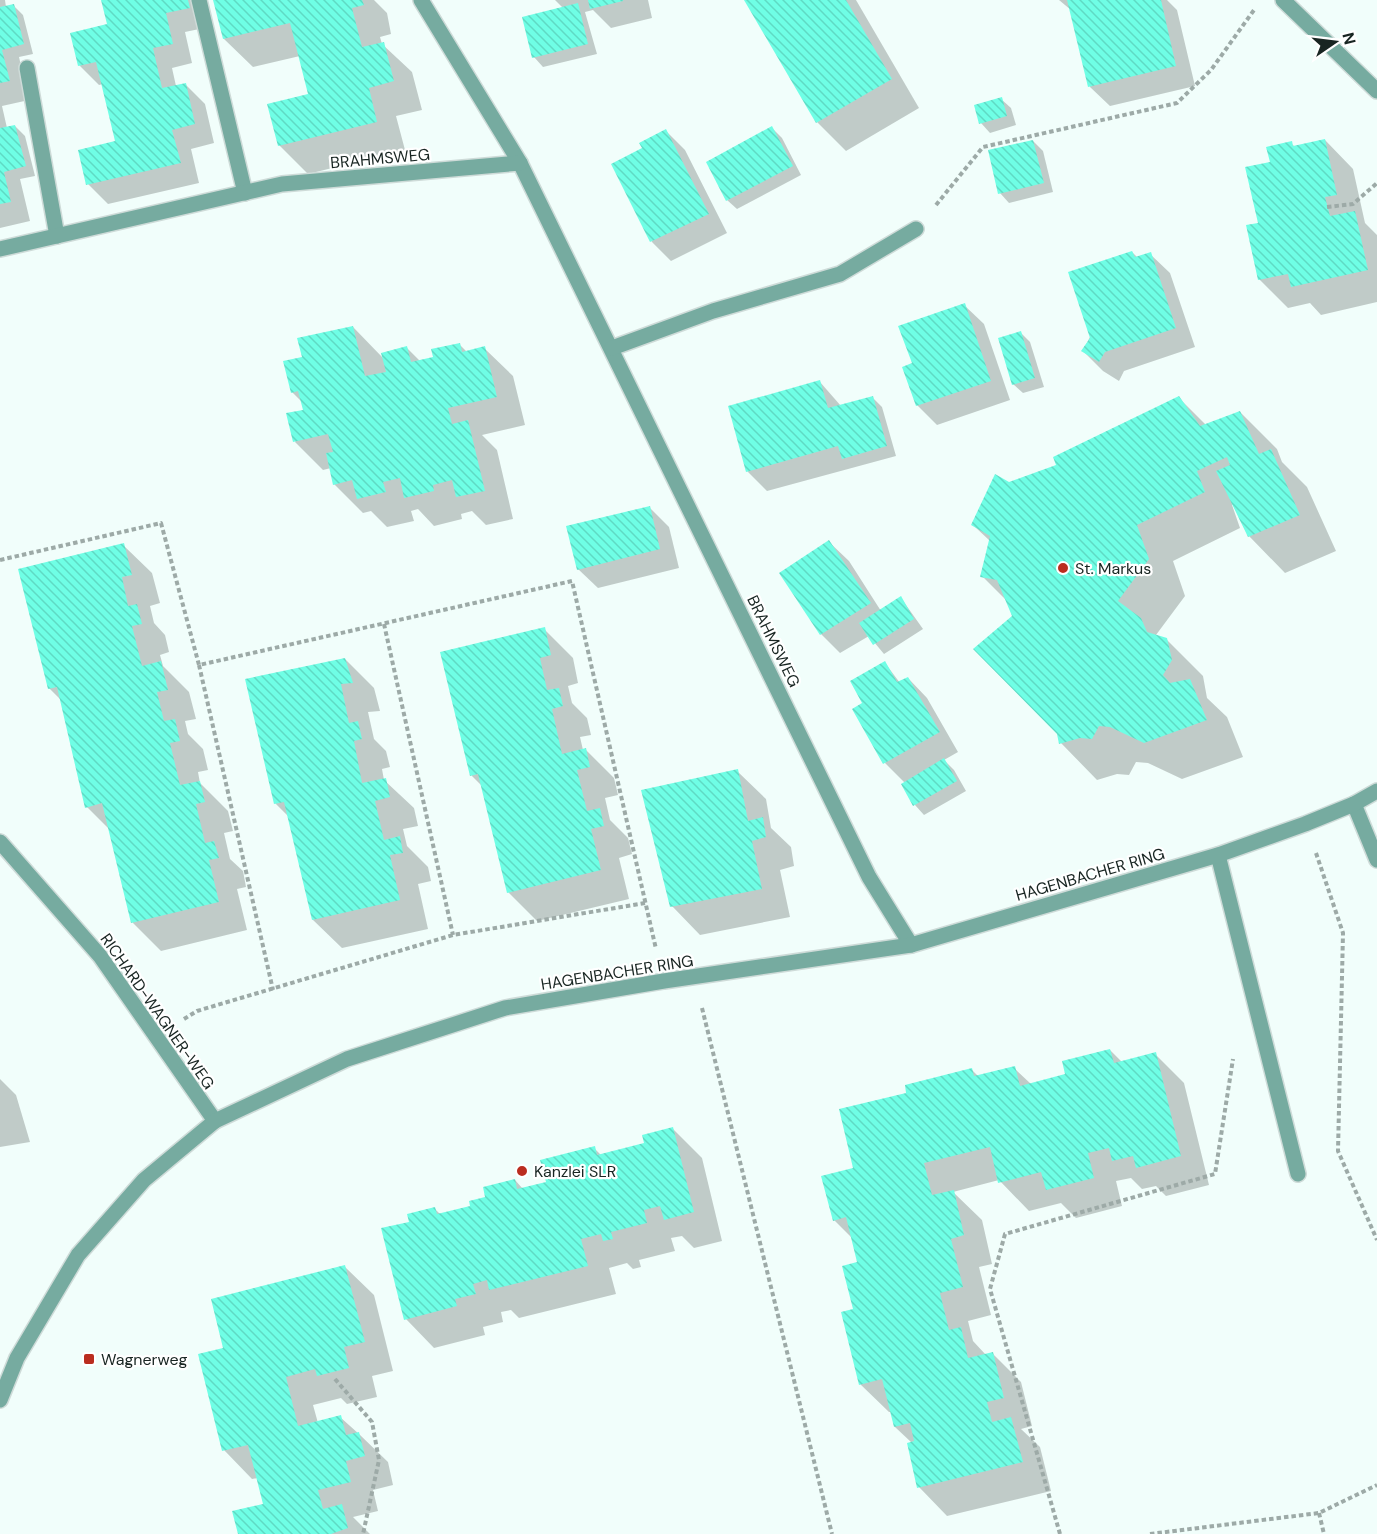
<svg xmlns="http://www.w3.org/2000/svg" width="1377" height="1534" viewBox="0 0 1377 1534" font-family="'DM Sans',sans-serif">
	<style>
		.shadow { fill: #0003 }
		.building { fill: url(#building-back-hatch) }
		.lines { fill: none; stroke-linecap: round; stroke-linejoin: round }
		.minor-casing { stroke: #cedbd8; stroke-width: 18 }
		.path { stroke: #9daaa7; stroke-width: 4; stroke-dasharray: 4.5 3; stroke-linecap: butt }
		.minor { stroke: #76aba0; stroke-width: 15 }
		.poi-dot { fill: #ba2d1f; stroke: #fff; stroke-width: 2 }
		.labels { text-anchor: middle; stroke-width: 4.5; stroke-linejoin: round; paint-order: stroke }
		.street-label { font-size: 16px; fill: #182522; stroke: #fff }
		.poi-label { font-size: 16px; fill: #182522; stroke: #fff; text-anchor: start }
	</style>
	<defs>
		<pattern id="building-back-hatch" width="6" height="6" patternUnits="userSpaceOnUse" patternTransform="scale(1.5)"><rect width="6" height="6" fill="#6ffee5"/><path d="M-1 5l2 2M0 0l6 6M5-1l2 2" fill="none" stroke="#5fdac4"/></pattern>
	</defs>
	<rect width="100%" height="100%" fill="#f1fefb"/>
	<g class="shadow">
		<path d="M0,0h5l1,7 7,-2 10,10 10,39 -14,3 10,43 -27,6 5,22 8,-2 10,10 10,40 -15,3 10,42 -30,7z"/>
		<path d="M103,0h99l7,27 -24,5 7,31 -20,5 4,18 9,-2 20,20 9,39 -23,6 8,34 -91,21 -20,-20 29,-42 -14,-58 -4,1 -20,-20 30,-40z"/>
		<path d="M215,0h159l13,13 4,21 -11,3 2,7 30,28 10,38 -26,6 9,34 -97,24 -29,-29 31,-50 -10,-39 -47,11 -29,-28z"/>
		<path d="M555,0h93l4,18 -41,10 -18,-18 -8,2 12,42 -54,13 -9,-10 29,-49z"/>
		<path d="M746,0h110l63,108 -73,43 -29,-29z"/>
		<path d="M1059,0h108l10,10 18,76 -85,20 -20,-19 -19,-77z"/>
		<path d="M1001,99l10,9 5,17 -26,8 -9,-10z"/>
		<path d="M772,128l10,10 19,37 -64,34 -10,-9z"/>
		<path d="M666,131l19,19 42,83 -56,28 -19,-19 -39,-77 31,-16z"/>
		<path d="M1325,140l28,29 12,54 12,12v67l-56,13 -11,-12 -22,5 -29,-29v-55l13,-61 19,-20 4,4z"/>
		<path d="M1033,141l10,10 10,41 -44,11 -9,-10z"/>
		<path d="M1132,252l6,6 12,-4 20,19 25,74 -71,24 -5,10 -16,-10 -20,-20z"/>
		<path d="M964,305l20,19 26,76 -73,25 -20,-20 -3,-41z"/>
		<path d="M353,327l31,32 23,-11 13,13 14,-3 25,-14 8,8 17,-4 29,28 12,49 -43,10 15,15 16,69 -27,6 -14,-14 -11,3 1,5 -28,7 -16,-17 -7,2 3,10 -27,6 -16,-16 -8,2 -29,-29 -3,-16 -8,2 -28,-28 10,-31 -2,-8 -11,-11 12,-34z"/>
		<path d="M1021,333l9,9 14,45 -21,6 -10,-9z"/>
		<path d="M820,382l21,24 31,-9 10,10 14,49 -129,35 -20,-20z"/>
		<path d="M1179,398l27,27 34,-13 37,37 5,13 25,25 29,64 -51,22 -36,-37 -15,-32 -2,1 8,23 -67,33 12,35 -29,39 10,4 37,37 4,22 20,19 16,40 -61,22 -34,-16 -12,-1 -7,13 -12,-1 -20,6 -36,-37 -53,-141 -26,-26 8,-35 -17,-16 36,-41 49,-18z"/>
		<path d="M649,507l20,20 10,41 -81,20 -20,-19z"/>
		<path d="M829,542l20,19 32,50 20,-13 22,31 -39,25 -15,-18 -29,17 -19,-19z"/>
		<path d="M123,545l29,28 8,30 -10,3 4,17 11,12 4,17 -9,3 3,11 26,26 7,27 -11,2 3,13 15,15 5,21 -10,2 2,11 28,28 5,20 -9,2 6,26 13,12 3,16 -9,2 10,41 -86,21 -29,-29 -22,-92 -23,-23 -25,-106 -13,-13z"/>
		<path d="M544,629l29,29 5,25 -10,3 4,17 15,15 4,17 -11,2 3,13 2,-1 29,29 4,17 -13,3 5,22 18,18 4,16 -13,4 10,41 -92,22 -29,-29 -25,-105 -12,-12z"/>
		<path d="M345,659l29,29 6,23 -12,1 6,27 12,12 4,16 -8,2 2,11 30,28 4,18 -15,3 4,17 21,21 3,14 -13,3 10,45 -86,19 -29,-28 -24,-103 -14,-14z"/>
		<path d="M885,663l15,20 8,-5 19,20 31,54 -14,8 10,10 12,21 -42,24 -9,-10 -12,-21 2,-1 -20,-20 -21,-59z"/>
		<path d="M737,771l29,28 5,29 20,19 3,19 -14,4 10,47 -90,18 -28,-29z"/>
		<path d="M1110,1050l12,12 33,-8 29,29 25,102 -43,11 -10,-10 -14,3 -11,-11 -15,3 6,25 -46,12 -15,-15 -32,8 -30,-31 -46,12 29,28 10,44 -13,3 12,48 -23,6 5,20 13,14 6,-2 29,29 11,44 -11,3 19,18 11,44 -104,25 -28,-29 -7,-44 -17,-16 -3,-15h-3l-29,-28 -5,-74 4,-47 -7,-25 -18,-18 21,-51 53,-75 64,-24 7,7 35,-9 17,16 36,-9z"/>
		<path d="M0,1079l16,16 14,47 -30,5z"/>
		<path d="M673,1129l29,29 20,83 -28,7 -12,-12 -11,2 4,13 -36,9 2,7 -8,2 -6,-6 -18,5 7,26 -97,24 -8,-8 -10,2 2,10 -20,5 2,8 -51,13 -28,-29 5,-96 24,-14 6,6 31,-8 43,-27 8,9 25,-6 46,-35 7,7 45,-11z"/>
		<path d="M345,1267l29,28 19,76 -21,5 5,21 -30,7 -6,-6 -28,7 5,18 22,-6 19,17 29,28 5,23 -20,5 5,21 -25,6 17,17h-130l25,-29 -7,-27 -6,1 -28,-29 1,-101z"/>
	</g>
	<g class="building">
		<path d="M101,0h87l2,8 -24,5 7,31 -20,4 9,40 24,-5 9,41 -23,6 9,33 -95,22 -8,-35 37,-9 -19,-79 -18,4 -8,-33 37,-9z"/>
		<path d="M213,0h149l2,5 -12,3 10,39 22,-5 10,39 -25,7 8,34 -99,24 -11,-42 41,-10 -18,-71 -67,16z"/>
		<path d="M588,0h35v1l-33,8z"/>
		<path d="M744,0h102l46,79 -76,44z"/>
		<path d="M1067,0h94l15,66 -88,21z"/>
		<path d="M578,3l10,41 -56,14 -10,-41z"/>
		<path d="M14,4l10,40 -22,6 8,31 -10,2v-76z"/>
		<path d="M1002,97l5,19 -28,8 -5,-19z"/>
		<path d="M15,125l11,41 -22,6 7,30 -11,2v-76z"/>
		<path d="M772,126l21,40 -67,35 -20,-39z"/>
		<path d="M666,129l43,85 -59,28 -39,-78 31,-16 -3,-5z"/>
		<path d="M1325,139l12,56 -12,2 5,19 25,-5 13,59 -77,17 -3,-13 -30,6 -12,-55 12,-2 -13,-56 25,-5 -4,-15 26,-6 1,5z"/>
		<path d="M1033,140l11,43 -46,11 -10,-44z"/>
		<path d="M1132,251l3,6 16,-5 25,76 -71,24 -6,10 -18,-11 9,-13 -22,-66z"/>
		<path d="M965,303l26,78 -75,25 -14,-39 10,-4 -14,-37z"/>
		<path d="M353,326l12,50 21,-4 -5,-19 26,-7 4,16 22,-5 -2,-8 29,-6 2,9 23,-6 12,51 -49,11 4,16 16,-4 17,71 -29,6 -4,-17 -19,5 1,6 -30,7 -4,-20 -17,4 3,10 -29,7 -5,-19 -19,5 -7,-32 7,-1 -5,-18 -35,8 -7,-29 17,-3 -5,-19 -7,2 -8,-32 19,-4 -5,-19z"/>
		<path d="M1021,331l14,47 -23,7 -14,-47z"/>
		<path d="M820,380l8,28 45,-12 14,50 -45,13 -4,-13 -92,26 -18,-66z"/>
		<path d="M1179,396l21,30 40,-15 19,43 12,-5 29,66 -52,22 -32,-66 14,-6 -3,-8 -30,14 8,21 -68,33 12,34 -31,42 23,17 6,14 20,6 5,22 -9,15 7,8 20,-4 17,41 -63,23 -34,-16 -11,-1 -7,13 -12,-1 -21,6 -2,-10 -84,-85 39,-33 -15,-36 -17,-3 10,-41 -19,-11 24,-51 14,8 47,-17 -3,-8z"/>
		<path d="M650,506l10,43 -83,21 -11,-44z"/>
		<path d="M829,540l42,63 -51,32 -41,-62z"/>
		<path d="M124,543l8,32 -10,2 6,29 9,-2 5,20 -10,2 10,40 19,-5 7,29 -11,2 7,29 11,-2 5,22 -10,2 10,42 20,-4 5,21 -9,2 9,39 9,-2 5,17 -10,2 10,42 -88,21 -29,-120 -17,5 -28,-121 -9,2 -30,-120z"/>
		<path d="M901,596l13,23 -41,26 -14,-22z"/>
		<path d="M545,627l6,28 -11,3 7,32 12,-2 4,18 -11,3 10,45 24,-6 4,19 -13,3 10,41 13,-3 4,18 -13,3 10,41 -94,23 -29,-119 -8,2 -30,-124z"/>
		<path d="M345,658l8,25 -12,1 8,39 9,-2 4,18 -8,2 8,42 24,-5 4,19 -15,4 9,39 16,-4 3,17 -13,2 10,45 -88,20 -28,-118 -10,2 -29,-125z"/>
		<path d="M885,661l12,21 11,-5 32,55 -57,32 -31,-55 10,-6 -12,-22z"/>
		<path d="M944,758l13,23 -44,25 -12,-22z"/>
		<path d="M738,769l10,52 15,-4 3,20 -14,4 10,48 -92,18 -29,-117z"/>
		<path d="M1110,1049l4,14 42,-11 25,104 -45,12 -3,-12 -21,5 -3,-13 -21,5 6,25 -48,12 -5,-18 -43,11 -8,-36 -66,16 8,32 22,-5 10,45 -13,4 12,48 -23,6 9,37 12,-3 7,31 25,-6 11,46 -17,4 5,20 19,-5 12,45 -106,26 -10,-45 7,-2 -4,-18 -16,4 -12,-48 -23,6 -18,-73 12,-3 -11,-43 15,-4 -11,-45 -13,4 -12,-45 32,-8 -14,-59 67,-16 -1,-8 67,-17 2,8 41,-10 5,20 45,-12 -3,-13z"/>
		<path d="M673,1127l21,85 -30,8 -4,-14 -16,4 3,13 -36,9 2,7 -10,2 -2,-7 -20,5 7,27 -99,24 -2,-10 -14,4 3,10 -21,5 2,7 -53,14 -23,-92 28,-6 -2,-8 28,-7 2,7 33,-8 -1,-5 16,-4 -2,-10 32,-8 2,10 29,-7 -6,-22 55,-14 2,9 47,-12 -2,-8z"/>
		<path d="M345,1265l20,77 -21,5 5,21 -32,8 -2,-7 -29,8 12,49 43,-11 5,20 13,-3 6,24 -19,5 5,21 -33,8 5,19 19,-5 6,24 -17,6h-93l-6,-23 31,-7 -15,-59 -26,6 -24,-97 25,-6 -12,-49z"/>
	</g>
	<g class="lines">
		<defs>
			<g id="minor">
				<path d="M199,0l46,193"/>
				<path d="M421,0l99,163 349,714 42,68"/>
				<path d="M1283,0l94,91"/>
				<path d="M27,68l30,168"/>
				<path d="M0,249l282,-65 238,-21"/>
				<path d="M612,348l101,-37 127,-37 76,-45"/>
				<path d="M1354,804l23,56"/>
				<path d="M0,842l100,114 115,165"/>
				<path d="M1218,855l80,319"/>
				<path d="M0,1400l17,-42 61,-103 66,-75 71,-59 132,-62 158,-51 159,-27 247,-36 307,-90 87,-31 49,-20 23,-13"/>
			</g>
		</defs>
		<use href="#minor" class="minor-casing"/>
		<g class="path">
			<path d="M936,205l47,-58 194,-44 34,-33 43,-60"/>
			<path d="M1327,207l26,-3 24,-21"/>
			<path d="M0,560l161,-37 38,142 373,-84 84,368"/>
			<path d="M384,624l69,311"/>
			<path d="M199,665l74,325"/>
			<path d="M1316,853l27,80 -5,218 39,89"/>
			<path d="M702,1008l130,526"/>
			<path d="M184,1019l13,-8 256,-76 192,-32"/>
			<path d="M335,1379l37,43 7,38 -16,74"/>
			<path d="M1319,1513l5,21"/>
			<path d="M1060,1534l-70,-245 15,-55 210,-60 18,-115"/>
			<path d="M1150,1534l169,-21 58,-28"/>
		</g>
		<use href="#minor" class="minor"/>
	</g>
	<g class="poi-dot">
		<circle cx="1063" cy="568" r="6"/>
		<circle cx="522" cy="1171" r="6"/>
		<rect x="83" y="1353" width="12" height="12" rx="3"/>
	</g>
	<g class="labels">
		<g class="street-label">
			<text transform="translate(380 158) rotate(-5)" y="6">BRAHMSWEG</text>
			<text transform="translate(774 641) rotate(64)" y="6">BRAHMSWEG</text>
			<text transform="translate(1090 874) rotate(-16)" y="6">HAGENBACHER RING</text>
			<text transform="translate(617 972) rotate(-9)" y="6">HAGENBACHER RING</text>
			<text transform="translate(158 1011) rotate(55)" y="6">RICHARD-WAGNER-WEG</text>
		</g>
		<g class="poi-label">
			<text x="1075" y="574">St. Markus</text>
			<text x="534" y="1177">Kanzlei SLR</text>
			<text x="101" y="1365">Wagnerweg</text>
		</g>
	</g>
	<g transform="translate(1335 42) rotate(76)" stroke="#ffffff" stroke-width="4.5" paint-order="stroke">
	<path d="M0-4.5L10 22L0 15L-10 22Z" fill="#182522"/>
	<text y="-9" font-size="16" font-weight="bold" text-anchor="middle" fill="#182522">N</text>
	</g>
</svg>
